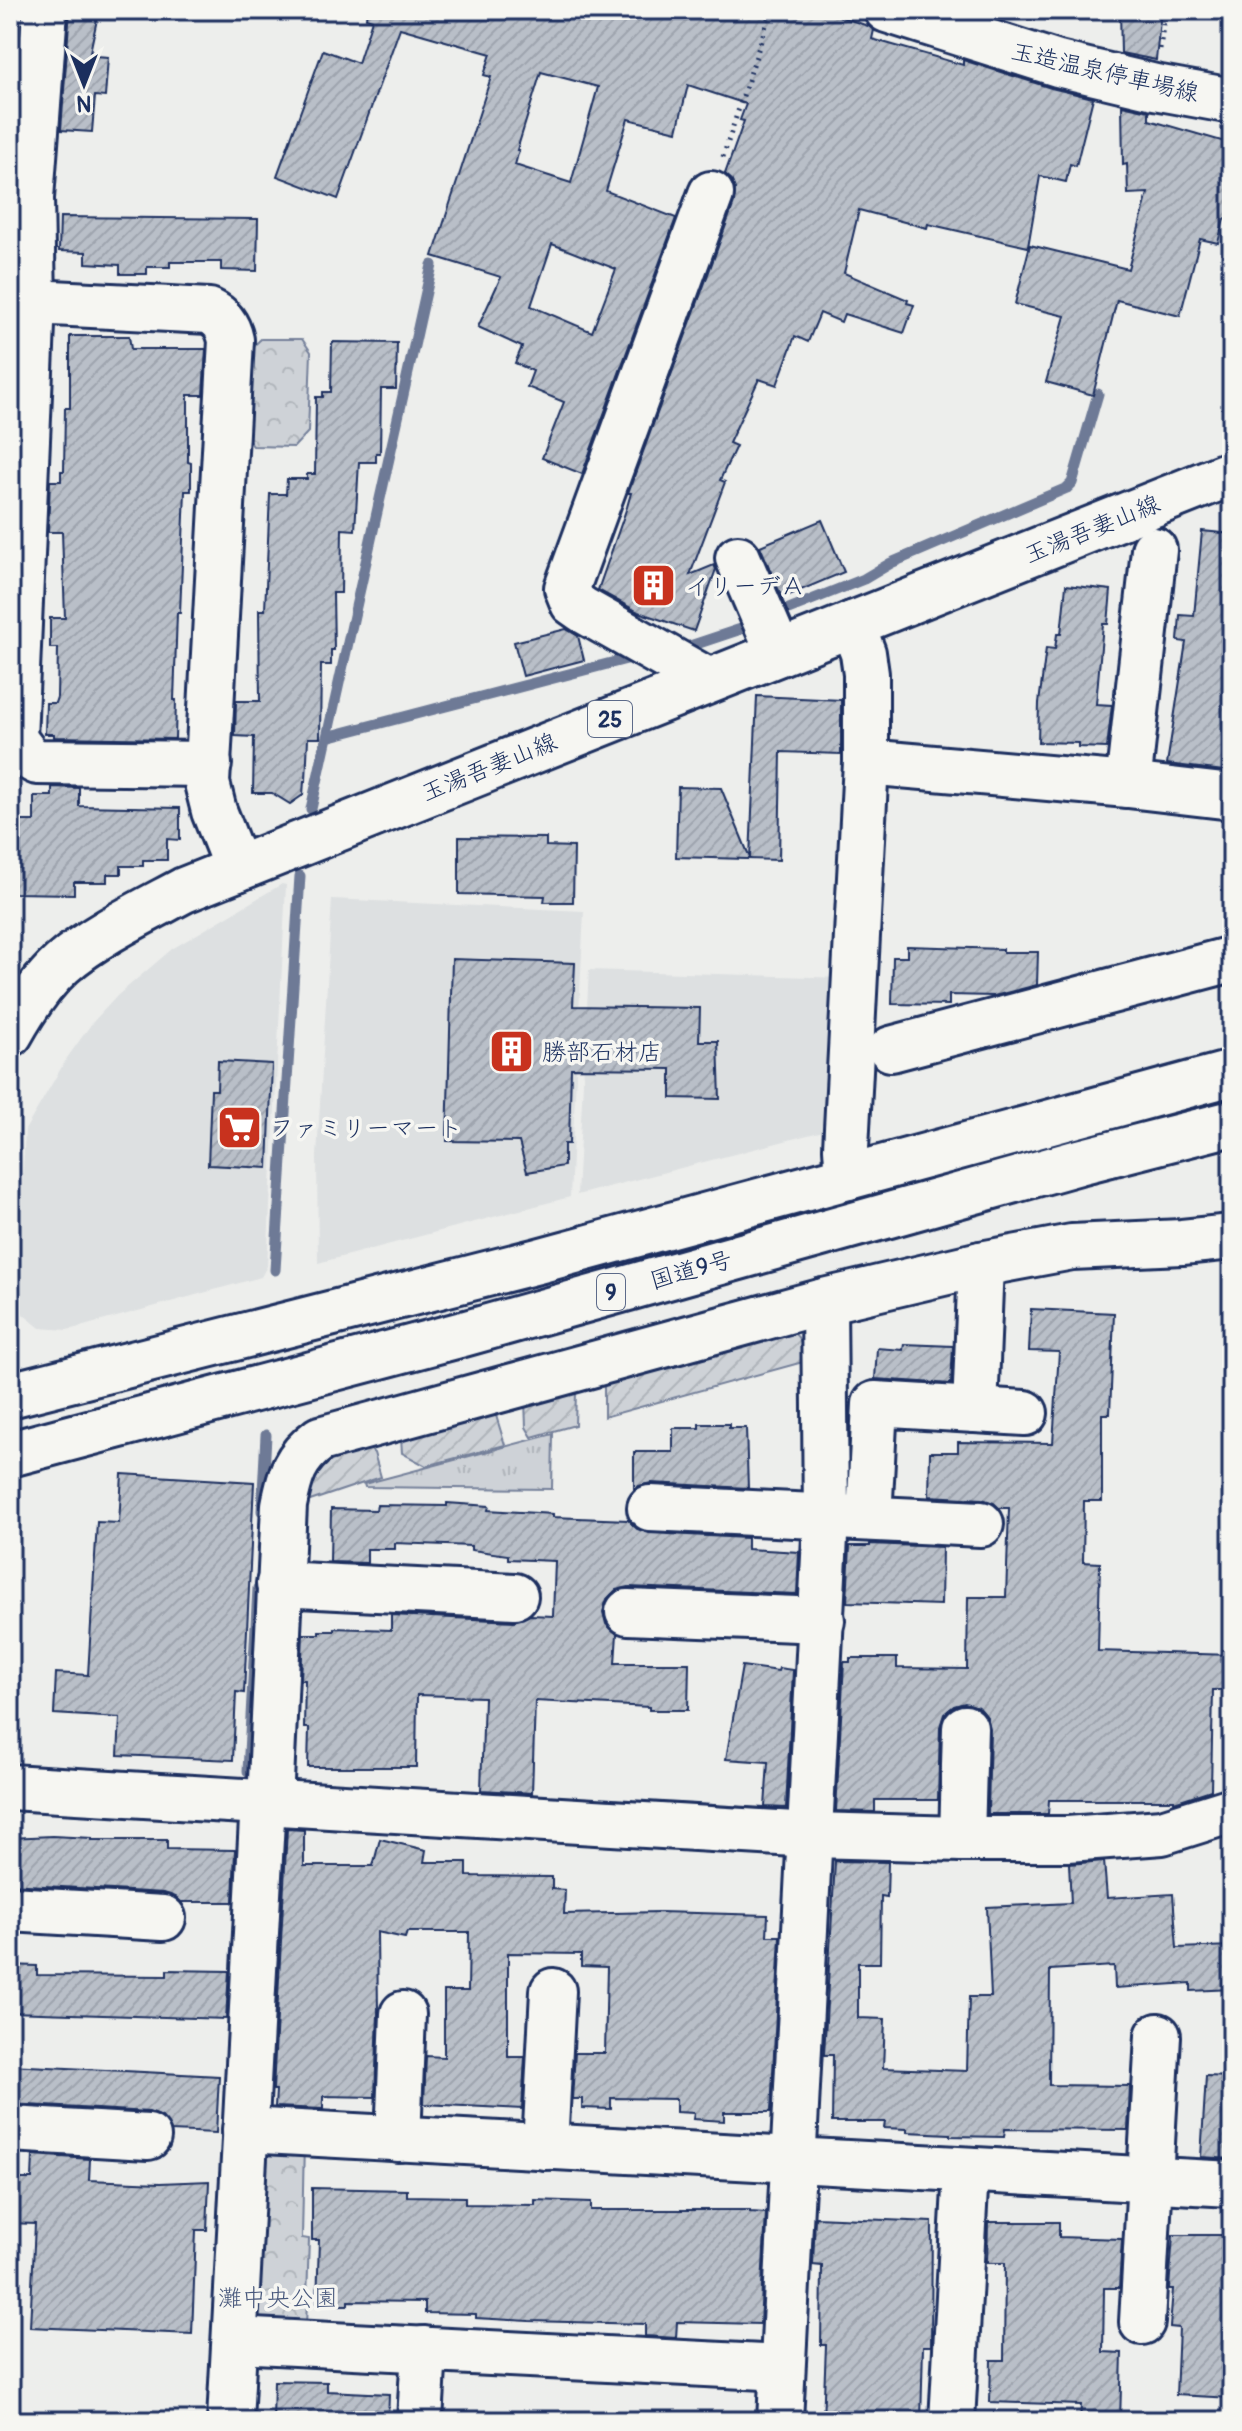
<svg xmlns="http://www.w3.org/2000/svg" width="1242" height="2431" viewBox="0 0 1242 2431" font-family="Pangolin,'Klee One',sans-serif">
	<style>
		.built { fill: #dde0e1 }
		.grass { fill: url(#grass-tufts); stroke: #74809a; stroke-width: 2 }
		.park { fill: url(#park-crowns); stroke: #74809a; stroke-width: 2 }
		.garden { fill: url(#garden-furrows); stroke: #74809a; stroke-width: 2 }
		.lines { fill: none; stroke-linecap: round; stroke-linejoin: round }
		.stream { stroke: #6e7a96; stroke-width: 11 }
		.building { fill: url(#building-hatch); stroke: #1b2f5e; stroke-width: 2; fill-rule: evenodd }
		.minor-casing { stroke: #1b2f5e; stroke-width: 50 }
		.major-casing { stroke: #1b2f5e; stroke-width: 50 }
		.highway-casing { stroke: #1b2f5e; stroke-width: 50 }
		.path { stroke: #1b2f5e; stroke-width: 5; stroke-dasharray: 2 6; stroke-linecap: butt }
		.minor { stroke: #f6f6f2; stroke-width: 44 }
		.major { stroke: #f6f6f2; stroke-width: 44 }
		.highway { stroke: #f6f6f2; stroke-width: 44 }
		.labels { text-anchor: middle; stroke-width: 7; stroke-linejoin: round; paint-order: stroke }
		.shield { fill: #f6f6f2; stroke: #5d6b8a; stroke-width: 2 }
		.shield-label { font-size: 22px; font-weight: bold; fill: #1b2f5e }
		.street-label { font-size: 24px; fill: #1b2f5e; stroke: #f6f6f2 }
		.poi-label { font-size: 24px; fill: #1b2f5e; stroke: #f6f6f2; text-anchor: start }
		.park-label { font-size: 24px; fill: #48587c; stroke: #f6f6f2 }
	</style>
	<defs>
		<pattern id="grass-tufts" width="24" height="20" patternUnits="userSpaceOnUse" patternTransform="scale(2)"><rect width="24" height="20" fill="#ced2d7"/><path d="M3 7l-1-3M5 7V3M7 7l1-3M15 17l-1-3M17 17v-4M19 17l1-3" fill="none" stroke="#b0b5bb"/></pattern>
		<pattern id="park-crowns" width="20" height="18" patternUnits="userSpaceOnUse" patternTransform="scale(2)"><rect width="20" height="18" fill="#ced2d7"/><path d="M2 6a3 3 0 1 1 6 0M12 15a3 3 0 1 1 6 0" fill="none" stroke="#b0b5bb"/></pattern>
		<pattern id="garden-furrows" width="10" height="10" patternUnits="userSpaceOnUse" patternTransform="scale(2)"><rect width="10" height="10" fill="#ced2d7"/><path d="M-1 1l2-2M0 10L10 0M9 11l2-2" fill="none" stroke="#b0b5bb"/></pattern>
		<pattern id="building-hatch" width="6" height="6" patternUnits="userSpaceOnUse" patternTransform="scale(2)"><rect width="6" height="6" fill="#b9bfc8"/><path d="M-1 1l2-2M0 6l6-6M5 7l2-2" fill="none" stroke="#9ea4ae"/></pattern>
	</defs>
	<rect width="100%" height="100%" fill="#edeeec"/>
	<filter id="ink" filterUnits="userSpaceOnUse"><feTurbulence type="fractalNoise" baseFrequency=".0125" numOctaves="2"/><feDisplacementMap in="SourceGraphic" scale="16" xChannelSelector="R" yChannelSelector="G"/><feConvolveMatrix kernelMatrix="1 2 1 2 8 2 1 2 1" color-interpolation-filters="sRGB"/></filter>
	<g filter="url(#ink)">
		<g class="built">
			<path d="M282,884l4,1 -19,381 -6,11 -181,50 -13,3 -27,-2 -22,-18 -2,-9 9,-171 42,-72 25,-35 26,-28 54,-46z"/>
			<path d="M332,899l252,12 -14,286 -252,66 -1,-107z"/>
			<path d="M589,970l256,8 -18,152 -250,65z"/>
		</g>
		<path class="grass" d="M553,1434l-1,55 -187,-2 -1,-3z"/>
		<g class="park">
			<path d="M261,339h41l9,13 -3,80 -14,15 -41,-1 -9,-12 4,-83z"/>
			<path d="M304,2142l-2,96 7,1 -3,89 -48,-1 -5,-176z"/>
		</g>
		<g class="garden">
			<path d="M791,1331c12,8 12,16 12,31l-199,55v-31l7,-9z"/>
			<path d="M570,1386l6,6 -1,33 -43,12 -6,-10 -1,-27z"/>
			<path d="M494,1409l11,36 -79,21 -24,-13 -1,-15z"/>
			<path d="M364,1444l10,9 7,24 -77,26v-20l22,-27z"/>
		</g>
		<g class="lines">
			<g class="stream">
				<path d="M786,610l78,-31 27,-16 176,-75 5,-5 26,-89"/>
				<path d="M684,648l57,-19"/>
				<path d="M327,737l311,-81"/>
				<path d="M311,809l121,-544"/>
				<path d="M275,1270l25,-394"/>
				<path d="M262,1511l4,-76"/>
				<path d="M248,1771l10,-183"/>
			</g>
		</g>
		<g class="building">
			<path d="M70,10h29l-9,42h6v4l12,1 -3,40 -10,-1 -3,36 -31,-2z"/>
			<path d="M367,10h454l47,16 6,4 -2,9 91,26v-5l88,28 42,10 -17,68 -6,-2 -4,18 -26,-6 -12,71 -100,-23 -1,4 -68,-18 -15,63 64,27 -1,3 7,2 -10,28 -60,-19 -3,8 -21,-9 -12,29 -13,-6 -18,49 -18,-6 -30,64 7,3 -16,34 5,2 -35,93 24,-10 2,4 -22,62 -56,-19 -40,-22 29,-83 4,-14h-3l106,-290 1,-14 -4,-10 -6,-5 19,-53 -4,-1 6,-16 -58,-19 -11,46 -49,-12 -22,72 70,27 -94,256 -40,-16 22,-56 -37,-15 6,-16 -18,-8 7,-16 -44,-20 23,-50 -68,-21 58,-179 -7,-2 7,-21 -91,-26 -62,171 -61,-23 46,-126 35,13 14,-43 -6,-2zM541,72l57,15 -27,96 -56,-18 4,-15h-2zM552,244l64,25 -24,63 -61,-26z"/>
			<path d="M1120,10h41l-5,50 -35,-7z"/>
			<path d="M1122,105l27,6v9l83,24v77l-8,-2 -6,24 -18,-4 -20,77 -63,-16 -24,95 -47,-13 19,-66 -50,-12 15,-59 98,24 20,-76 -20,1 -1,-30 -4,1z"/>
			<path d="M60,217l198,2 -1,52 -36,-1v-8h-51v5h-23v7h-27v-9l-34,-2v-11l-27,-1z"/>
			<path d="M70,336h59l2,13h75l-3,46h-15v67l3,1v28h-6l-5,122h-3l-3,87h2l-1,39 -121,-2v-3h-9l1,-31h9l2,-6 1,-49h-8v-30h15l-3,-86h-14l2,-51h11v-10h3l1,-63h5z"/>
			<path d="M332,342l65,1 -1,46h-15l-1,64h-4v9h-17l-4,68 -13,-1 -1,64h-8l1,57h-3v15h-10l-1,73h-12l-2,43h-2l-1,14 -13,9 -18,-11h-19l1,-56 -19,-1 1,-35h24l-1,-91h6l5,-116h16l1,-15h20v-5h8l1,-77h7v-5h8z"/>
			<path d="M822,520l22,52 -62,26 -22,-52z"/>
			<path d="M1202,531l30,3v178l-8,59 -57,-7 19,-122 -8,-1 2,-26 14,1z"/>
			<path d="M1066,585l45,5 -3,34h-5l-7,80 16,1 -5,43 -29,-1v-4l-40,-1 1,-39 7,-55 9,1 2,-15h4z"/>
			<path d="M566,629l12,7 6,24 -61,16 -9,-34z"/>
			<path d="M757,696l84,4v54l-60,-2 -2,108 -103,-3 2,-70 43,1 29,70z"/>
			<path d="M52,787l27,1v18l101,2v32l-13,-1v21h-24v6h-22v8h-14v8h-33v12l-61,-1 -3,-48h8v-24h16v-25h18z"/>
			<path d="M459,837l87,1v8l28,1 -1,55h-29l1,-6 -86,-2z"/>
			<path d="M907,946l96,3v3h35l-1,33 -43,11 -45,-1v10l-57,-1 1,-47h14z"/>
			<path d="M452,959l123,4 -2,43 127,2 -1,33h19l2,58 -49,-1v-29l-100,-1 -2,76h-5v22l-37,6 -8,-30 -72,-1z"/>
			<path d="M218,1061l54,3 -4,104 -60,-3 3,-75h6z"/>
			<path d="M1031,1309l83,4 -4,101h-8v87h-18l-1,61 17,1 -2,88 134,4v35h-19l-2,100 -37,12v-2h-125l-1,14h-60l2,-86 -3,-11 -8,-10 -14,-4 -11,3 -10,8 -4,13 -2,73h-63v12l-39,-1 8,-149h6v-4h47v10l70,1 1,-72h38l3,-89h-10l-5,-5 -12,-4 -53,-3 1,-44h28v-10l95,1 6,-91 -30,-1z"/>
			<path d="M904,1344l49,2 -2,38 -76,-5 2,-31 26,2z"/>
			<path d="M699,1424h30v4h17l2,60 -97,-5 -12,3 -5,4v-38h39v-24h26z"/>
			<path d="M122,1474l132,8 -10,211 -8,-1 -3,68 -115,-5 2,-37 -66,-4 2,-41 32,2 9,-153 22,1z"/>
			<path d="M447,1503l42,3 -1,4 65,4v3l75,3 9,9 12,4 98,5v11l52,3 -2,42 -168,-7 -13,3 -9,9 -4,13 3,12 11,10 -2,29h74l-1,47h-39v-3l-114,-6 -3,92 -51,-3 3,-93 -67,-2 -1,72h-108l1,-39h-5l1,-48h-4l2,-46h16v-3h15v-3l57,2v-15l123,6 16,-6 23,1 2,-55 -47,-2v-4l-37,-5v-4l-76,-3v6h-28v14l-37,-1 1,-53 45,1 1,-5 70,1z"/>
			<path d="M870,1544l72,3 -1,58 -94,-3 3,-56h20z"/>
			<path d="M742,1666l36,5 1,-3 14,2 -7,138 -21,-1 3,-45 -42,-3z"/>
			<path d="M287,1829l17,1v36h69l7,-27 46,11 -2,12h43v14l85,1v12l13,1 -1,24 96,-2 108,3 -1,21h13l-9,176h-47v9l-31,-2 1,-6 -18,-1v-13l-65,-1v11l-29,-1v-9h-10l3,-46h30l2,-86 -26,-1v-12l-73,-1v104h17l-3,52 -98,-5 2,-48 18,1v-66h24l1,-59h-62l-2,6 -28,-6 1,81 -3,84 -52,-1v13l-48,-2 1,-17h-3z"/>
			<path d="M52,1836l40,2v2h75v9l68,1 -2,52h-52l-5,-5 -12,-4 -154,-9v-46z"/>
			<path d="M835,1861l53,1 -1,35 -6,-1 -1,67h-22v55l27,1 -2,49 84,3 2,-74h22l-4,-90 84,-4 -2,-39 35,-3 3,37 66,-4 4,54 55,-2v43l-41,2v-8l-76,5 -1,-22 -64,4 -1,115 81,1 -2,44 -123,-1 -1,8 -54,-1v-2l-43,-2v-3l-23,-1 1,-6h-53l1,-67h-9z"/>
			<path d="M10,1965l27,1v9l130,1v-6l62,1 -3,48 -216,-7z"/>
			<path d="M10,2065l209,11 -3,57 -45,-2 -9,-14 -13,-5 -139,-8z"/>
			<path d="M1206,2076l26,1v82l-31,-2z"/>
			<path d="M33,2155l57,4 -1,21 71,3 49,-2 -2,49h-11l-4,104 -162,-7 5,-103 -25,-1v-44h22z"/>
			<path d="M312,2188l95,2v6l58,1v7l70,1v-5l56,2v8h159v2l16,1 -6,111 -83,-2 -1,16 -31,-2v-12l-116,-3 -53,-3v-4l-51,-1v-11l-77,-1v4h-31l2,-65h-7z"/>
			<path d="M815,2217l117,5 -1,124h-8l-2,75h-98l3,-76h-5l1,-79 -9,-1z"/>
			<path d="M988,2222h71v15l63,2 -3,49h-15l-1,64 19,1 -2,68h-40l1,-16 -91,-3 1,-42h13l1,-97h-18z"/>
			<path d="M1173,2235h59v163l-56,-3 3,-67 -9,-1 3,-38h-4z"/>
			<path d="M274,2381l53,1v9l62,3 -1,27h-115z"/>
		</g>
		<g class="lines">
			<defs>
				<g id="minor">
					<path d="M45,10l-14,188 2,104 -19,437 14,18 9,5 172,2"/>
					<path d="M33,302l176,9c13,6 19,15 22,29l-24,443 7,28 23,58"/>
					<path d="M738,558l41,95"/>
					<path d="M707,680l-124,-70 -10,-7 -6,-15 144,-394"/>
					<path d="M866,762l262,23 104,12"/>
					<path d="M1128,785l26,-235"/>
					<path d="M891,1049l341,-90"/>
					<path d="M848,1177l-2,-29 20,-386v-88l-3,-21 -11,-29"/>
					<path d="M975,1410l50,3"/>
					<path d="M650,1508l331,16"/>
					<path d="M869,1518l6,-114 100,6 6,-146"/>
					<path d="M279,1584l236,12"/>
					<path d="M628,1612l194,8"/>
					<path d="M10,1787l802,48 150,4h106l94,-7 70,-22"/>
					<path d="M270,1802l14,-297c6,-30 10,-47 36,-66l504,-138 157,-37 91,-17 110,-5 50,-5"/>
					<path d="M962,1839l3,-111"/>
					<path d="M10,1909l153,9"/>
					<path d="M10,2129l138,8"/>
					<path d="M245,2130l987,54"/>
					<path d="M398,2139l5,-125"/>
					<path d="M545,2147l8,-156"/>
					<path d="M1142,2322l16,-286"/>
					<path d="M235,2340l547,28"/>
					<path d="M230,2421l33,-620"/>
					<path d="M420,2421l4,-72"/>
					<path d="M780,2421l46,-904 -2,-216"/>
					<path d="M952,2421l14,-250"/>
				</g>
				<g id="major">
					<path d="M887,10l171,54 97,23 77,14"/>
					<path d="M10,1034c14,-25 31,-51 52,-70 33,-29 83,-53 122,-74l1048,-417"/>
				</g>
				<g id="highway">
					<path d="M10,1395l528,-134 694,-188"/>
					<path d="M10,1454l453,-120 616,-172 153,-39"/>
				</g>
			</defs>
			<use href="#minor" class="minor-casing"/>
			<use href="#major" class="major-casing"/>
			<use href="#highway" class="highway-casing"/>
			<g class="path">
				<path d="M1160,49l5,-39"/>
				<path d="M723,157l48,-147"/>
			</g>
			<use href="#minor" class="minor"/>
			<use href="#major" class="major"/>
			<use href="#highway" class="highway"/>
		</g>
	</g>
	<defs>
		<symbol id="building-square" viewBox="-11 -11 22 22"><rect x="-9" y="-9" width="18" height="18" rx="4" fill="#c8321e" stroke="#f6f6f2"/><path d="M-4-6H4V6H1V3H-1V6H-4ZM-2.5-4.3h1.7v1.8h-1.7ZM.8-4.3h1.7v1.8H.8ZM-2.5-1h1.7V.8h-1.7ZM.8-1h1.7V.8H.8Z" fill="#fff"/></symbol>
		<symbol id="supermarket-square" viewBox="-11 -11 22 22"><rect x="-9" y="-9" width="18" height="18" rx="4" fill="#c8321e" stroke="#f6f6f2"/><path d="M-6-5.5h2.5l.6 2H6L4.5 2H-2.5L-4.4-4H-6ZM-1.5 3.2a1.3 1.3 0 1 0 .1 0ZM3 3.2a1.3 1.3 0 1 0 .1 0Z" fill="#fff"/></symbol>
	</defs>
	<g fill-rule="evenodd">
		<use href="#building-square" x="628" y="560" width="51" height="51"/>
		<use href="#building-square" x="486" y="1026" width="51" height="51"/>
		<use href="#supermarket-square" x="214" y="1102" width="51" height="51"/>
	</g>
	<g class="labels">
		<g class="shield">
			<rect x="588" y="701" width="44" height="36" rx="6"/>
			<rect x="597" y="1274" width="28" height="36" rx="6"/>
		</g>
		<g class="shield-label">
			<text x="610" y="727">25</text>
			<text x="611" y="1300">9</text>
		</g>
		<g class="street-label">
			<text transform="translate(1105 72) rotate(13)" y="8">玉造温泉停車場線</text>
			<text transform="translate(1092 529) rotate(-22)" y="8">玉湯吾妻山線</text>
			<text transform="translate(489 767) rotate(-22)" y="8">玉湯吾妻山線</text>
			<text transform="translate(691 1270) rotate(-16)" y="8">国道9号</text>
		</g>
		<g class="poi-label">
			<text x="685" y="594">イリーデＡ</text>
			<text x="542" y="1060">勝部石材店</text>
			<text x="270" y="1136">ファミリーマート</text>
		</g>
		<g class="park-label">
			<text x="278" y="2306">灘中央公園</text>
		</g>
	</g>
	<rect width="1242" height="2431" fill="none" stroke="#f6f6f2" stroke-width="40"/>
	<rect x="20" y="20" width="1202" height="2391" fill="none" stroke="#1b2f5e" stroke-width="3" filter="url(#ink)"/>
	<g transform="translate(84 84) rotate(180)" stroke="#f6f6f2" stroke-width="6" paint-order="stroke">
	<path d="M0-6L14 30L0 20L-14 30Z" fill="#1b2f5e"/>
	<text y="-12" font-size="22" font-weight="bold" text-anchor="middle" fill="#1b2f5e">N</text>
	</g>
</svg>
